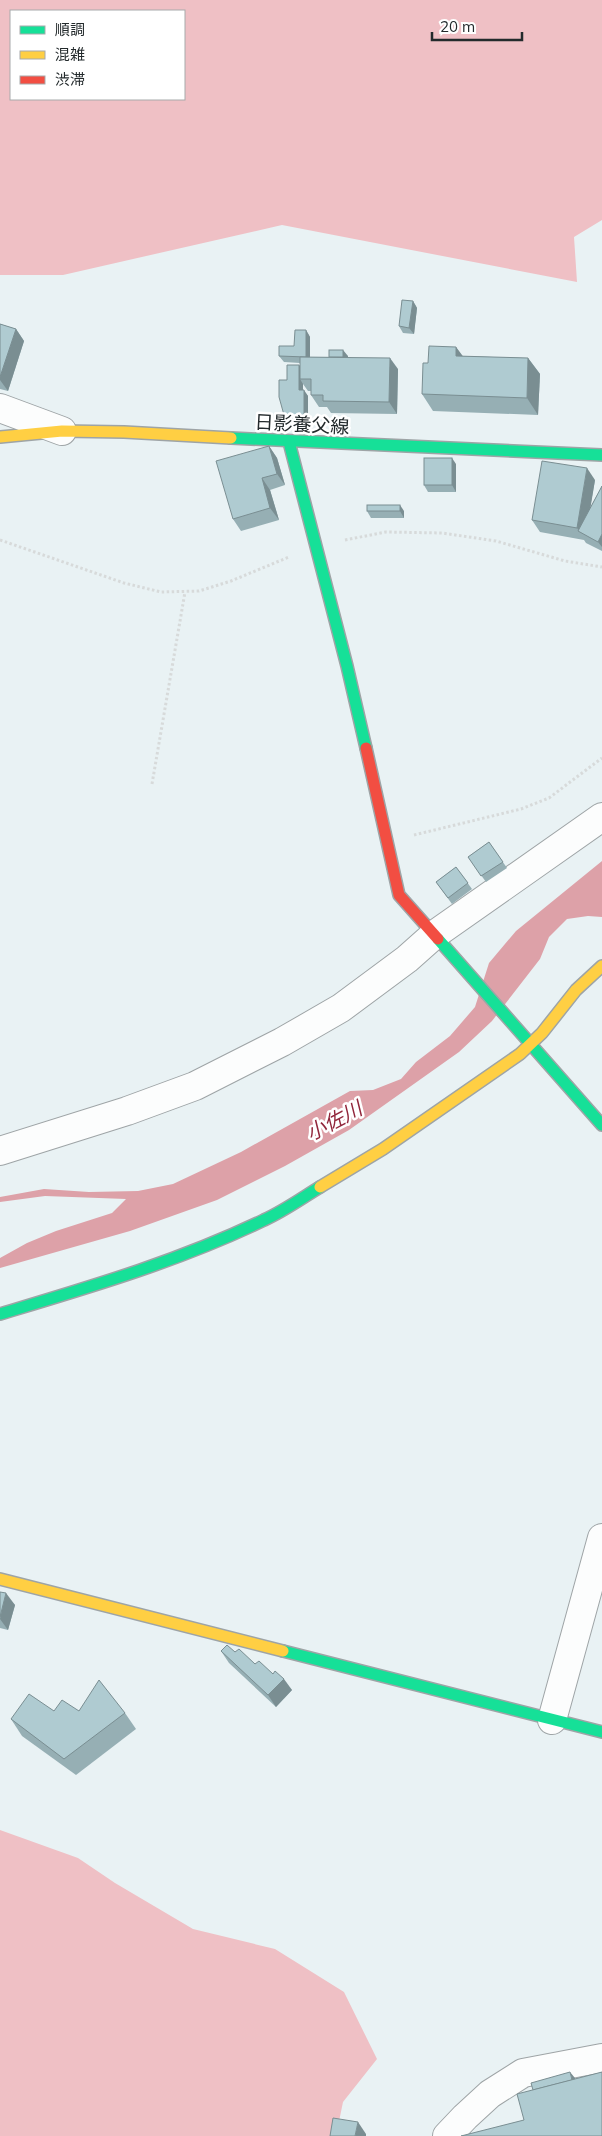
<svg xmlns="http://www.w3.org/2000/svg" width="602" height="2136" viewBox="0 0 602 2136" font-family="Mulish,'Noto Sans JP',sans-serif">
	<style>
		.forest { fill: #efc0c5; fill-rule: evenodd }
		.water { fill: #dda1a8 }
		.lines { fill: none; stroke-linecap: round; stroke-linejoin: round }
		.street-casing { stroke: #9ea4a6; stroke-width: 30 }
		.fast-casing { stroke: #9ea4a6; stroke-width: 14 }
		.slow-casing { stroke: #9ea4a6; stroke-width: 14 }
		.jam-casing { stroke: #9ea4a6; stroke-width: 14 }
		.path { stroke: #d7dada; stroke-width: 3; stroke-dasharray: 2.5 2.5; stroke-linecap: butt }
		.street { stroke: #fcfdfd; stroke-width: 28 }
		.fast { stroke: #16e098; stroke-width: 11 }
		.slow { stroke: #ffcf43; stroke-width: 11 }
		.jam { stroke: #f24e42; stroke-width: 11 }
		.wall { fill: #96afb4 }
		.shaded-wall { fill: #7a8e92 }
		.building { fill: #afcbd1; stroke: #7a8e92 }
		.labels { text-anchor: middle; stroke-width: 5; stroke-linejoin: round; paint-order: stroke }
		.street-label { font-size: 19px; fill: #232a2c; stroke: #fff }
		.water-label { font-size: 20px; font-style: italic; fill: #91263b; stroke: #fff }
	</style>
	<rect width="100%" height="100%" fill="#e9f2f4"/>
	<g class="forest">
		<path d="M0,0h602v220l-28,17 3,45 -295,-57 -219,50h-63zM184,11v88h-173v-88z"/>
		<path d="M0,1830l78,28 37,25 78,46 82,20 69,43 33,67 -34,43 -7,34h-336z"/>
	</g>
	<path class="water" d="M602,861v56l-14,-1 -21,3 -18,18 -9,22 -48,62 -33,31 -110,78 -64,36 -68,34 -87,31 -130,37v-10l27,-15 29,-12 56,-18 14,-14 -81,-3 -45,6v-5l44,-8 45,3 49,-1 35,-7 68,-32 109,-61 23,-1 28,-11 15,-17 34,-26 25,-29 14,-44 27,-32z"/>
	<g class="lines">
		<defs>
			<g id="street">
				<path d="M0,408l62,23"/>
				<path d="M0,1151l127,-40 68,-25 87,-44 59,-34 66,-49 27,-24 168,-118"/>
				<path d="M552,1720l50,-182"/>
				<path d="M447,2136l18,-19 25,-23 33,-21 79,-15"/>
			</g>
			<g id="fast">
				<path d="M231,438l371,17"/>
				<path d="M289,442l58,224 19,82"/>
				<path d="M438,939l164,186"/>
				<path d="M0,1314c90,-27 179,-53 264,-94 20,-9 38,-22 56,-33"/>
				<path d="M283,1651l319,81"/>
			</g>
			<g id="slow">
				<path d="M0,437l62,-6 62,1 107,6"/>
				<path d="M320,1187l63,-38 137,-95 22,-21 34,-43 26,-24"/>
				<path d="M0,1579l283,72"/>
			</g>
			<path id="jam" d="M366,748l33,147 39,44"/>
		</defs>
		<use href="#street" class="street-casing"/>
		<use href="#fast" class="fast-casing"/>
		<use href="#slow" class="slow-casing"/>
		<use href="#jam" class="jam-casing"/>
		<g class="path">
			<path d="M0,540l124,43 37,9 38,-1 32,-10 58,-24"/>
			<path d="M345,540l41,-8 56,1 54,8 69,20 37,6"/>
			<path d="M152,784l33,-192"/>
			<path d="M414,835l107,-26 28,-11 53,-40"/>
		</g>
		<use href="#street" class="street"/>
		<use href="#fast" class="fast"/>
		<use href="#slow" class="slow"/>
		<use href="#jam" class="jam"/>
	</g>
	<g class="wall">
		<path d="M413,301l4,7 -3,26 -11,-1 -4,-7z"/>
		<path d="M0,324l16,5 8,12 -16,50 -8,-2z"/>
		<path d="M306,330l4,7v20h19l19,-1v1l50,12 -1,45 -66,-1 -4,-6h-8l-8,-12v-4h-3l-5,-7v6l5,6v25h-19l-5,-6 3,-35 12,-15 1,1v-3l-16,-1 -5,-6 15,-10z"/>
		<path d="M456,347l6,9 66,2 12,16 -2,41 -105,-4 -11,-17 6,-31z"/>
		<path d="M269,446l8,12 8,27 -15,5 9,30 -38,11 -8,-12z"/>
		<path d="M456,464v28h-28l-4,-7z"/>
		<path d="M595,480l-5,28 12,-22v65l-16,-8 -2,-3 -44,-8 -8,-12z"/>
		<path d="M367,511h37v7h-33z"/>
		<path d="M489,842l18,26 -21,14 -18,-25z"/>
		<path d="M456,867l16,22 -20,15 -16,-22z"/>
		<path d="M0,1592l15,13 -7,25 -8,-2z"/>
		<path d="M221,1651l14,1 38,22 19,16 -16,17 -47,-44z"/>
		<path d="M54,1711h25l46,2 11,16 -60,46 -54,-39 -11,-17z"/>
	</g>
	<g class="shaded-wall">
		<path d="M413,301l4,7 -3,26 -5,-6z"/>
		<path d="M16,329l8,12 -16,50 -8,-11v-3z"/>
		<path d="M306,330l4,7v26l-4,-6z"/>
		<path d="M456,347l12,16 -12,-7z"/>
		<path d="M343,350l5,6v8l-5,-6z"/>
		<path d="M390,358l8,11 -1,45 -8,-12z"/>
		<path d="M528,358l12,16 -2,41 -11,-17z"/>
		<path d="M299,365l4,6 -3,8 3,5v12l-4,-6z"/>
		<path d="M304,390l4,6v25l-4,-6z"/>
		<path d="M269,446l8,12 8,27 -8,-11z"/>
		<path d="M452,458l4,6v28l-4,-7z"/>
		<path d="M587,468l8,12 -9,55 -6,-3 -3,-4z"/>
		<path d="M262,478l8,12 9,30 -9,-12z"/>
		<path d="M400,505l4,6v7l-4,-7z"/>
		<path d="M602,534v13l-4,-5z"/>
		<path d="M6,1593l9,12 -7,25 -8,-11z"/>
		<path d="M284,1679l8,11 -16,17 -8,-12z"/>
		<path d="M570,2072l5,6 5,19 -5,-6z"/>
		<path d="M358,2122l8,12v2h-11z"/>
	</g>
	<g class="building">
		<path d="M402,300l11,1 -4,27 -10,-2z"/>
		<path d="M0,324l16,5 -16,48z"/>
		<path d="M295,330h11v27l-27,-1v-10h15z"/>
		<path d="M429,346l27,1v9l72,2 -1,40 -105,-4 1,-31h5z"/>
		<rect x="329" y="350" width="14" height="7"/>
		<path d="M300,357l90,1 -1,44 -66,-1v-6h-12v-16h-11z"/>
		<path d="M287,365h12v25h5v25h-20l-5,-18v-17h8z"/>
		<path d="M269,446l8,28 -15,4 8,30 -37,11 -17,-58z"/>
		<rect x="424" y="458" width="28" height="27"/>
		<path d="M542,461l45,7 -10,60 -45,-8z"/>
		<path d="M602,486v48l-4,8 -20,-11z"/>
		<rect x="367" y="505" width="33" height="6"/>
		<path d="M489,842l14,20 -22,14 -13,-19z"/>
		<path d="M456,867l12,16 -20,15 -12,-16z"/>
		<path d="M0,1592l6,1 -6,24z"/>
		<path d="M227,1645l8,7 4,-3 16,15 4,-3 14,13 2,-3 9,8 -16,16 -47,-44z"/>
		<path d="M99,1680l26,33 -61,46 -53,-40 18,-25 25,17 8,-11 17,11z"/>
		<path d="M570,2072l2,8 -39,10 -2,-7z"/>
		<path d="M602,2072v64h-141l63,-16 -7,-26z"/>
		<path d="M333,2118l25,4 -3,14h-25z"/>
	</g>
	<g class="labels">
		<g class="street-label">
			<text transform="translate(302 424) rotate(3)" y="7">日影養父線</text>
		</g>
		<g class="water-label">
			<text transform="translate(334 1121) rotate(-28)" y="7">小佐川</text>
		</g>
	</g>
	<rect x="10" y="10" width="175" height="90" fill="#ffffff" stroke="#a7aaab"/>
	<rect x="20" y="26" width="25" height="8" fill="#16e098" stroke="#a7aaab"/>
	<text x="55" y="35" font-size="15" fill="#232a2c">順調</text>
	<rect x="20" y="51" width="25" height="8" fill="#ffcf43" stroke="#a7aaab"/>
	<text x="55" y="60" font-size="15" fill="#232a2c">混雑</text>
	<rect x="20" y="76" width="25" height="8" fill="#f24e42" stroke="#a7aaab"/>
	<text x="55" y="85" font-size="15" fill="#232a2c">渋滞</text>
	<path d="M432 32v8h90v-8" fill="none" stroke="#232a2c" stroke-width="2.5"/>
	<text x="440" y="32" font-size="15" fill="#232a2c" stroke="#ffffff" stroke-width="4" paint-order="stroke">20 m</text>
</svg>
